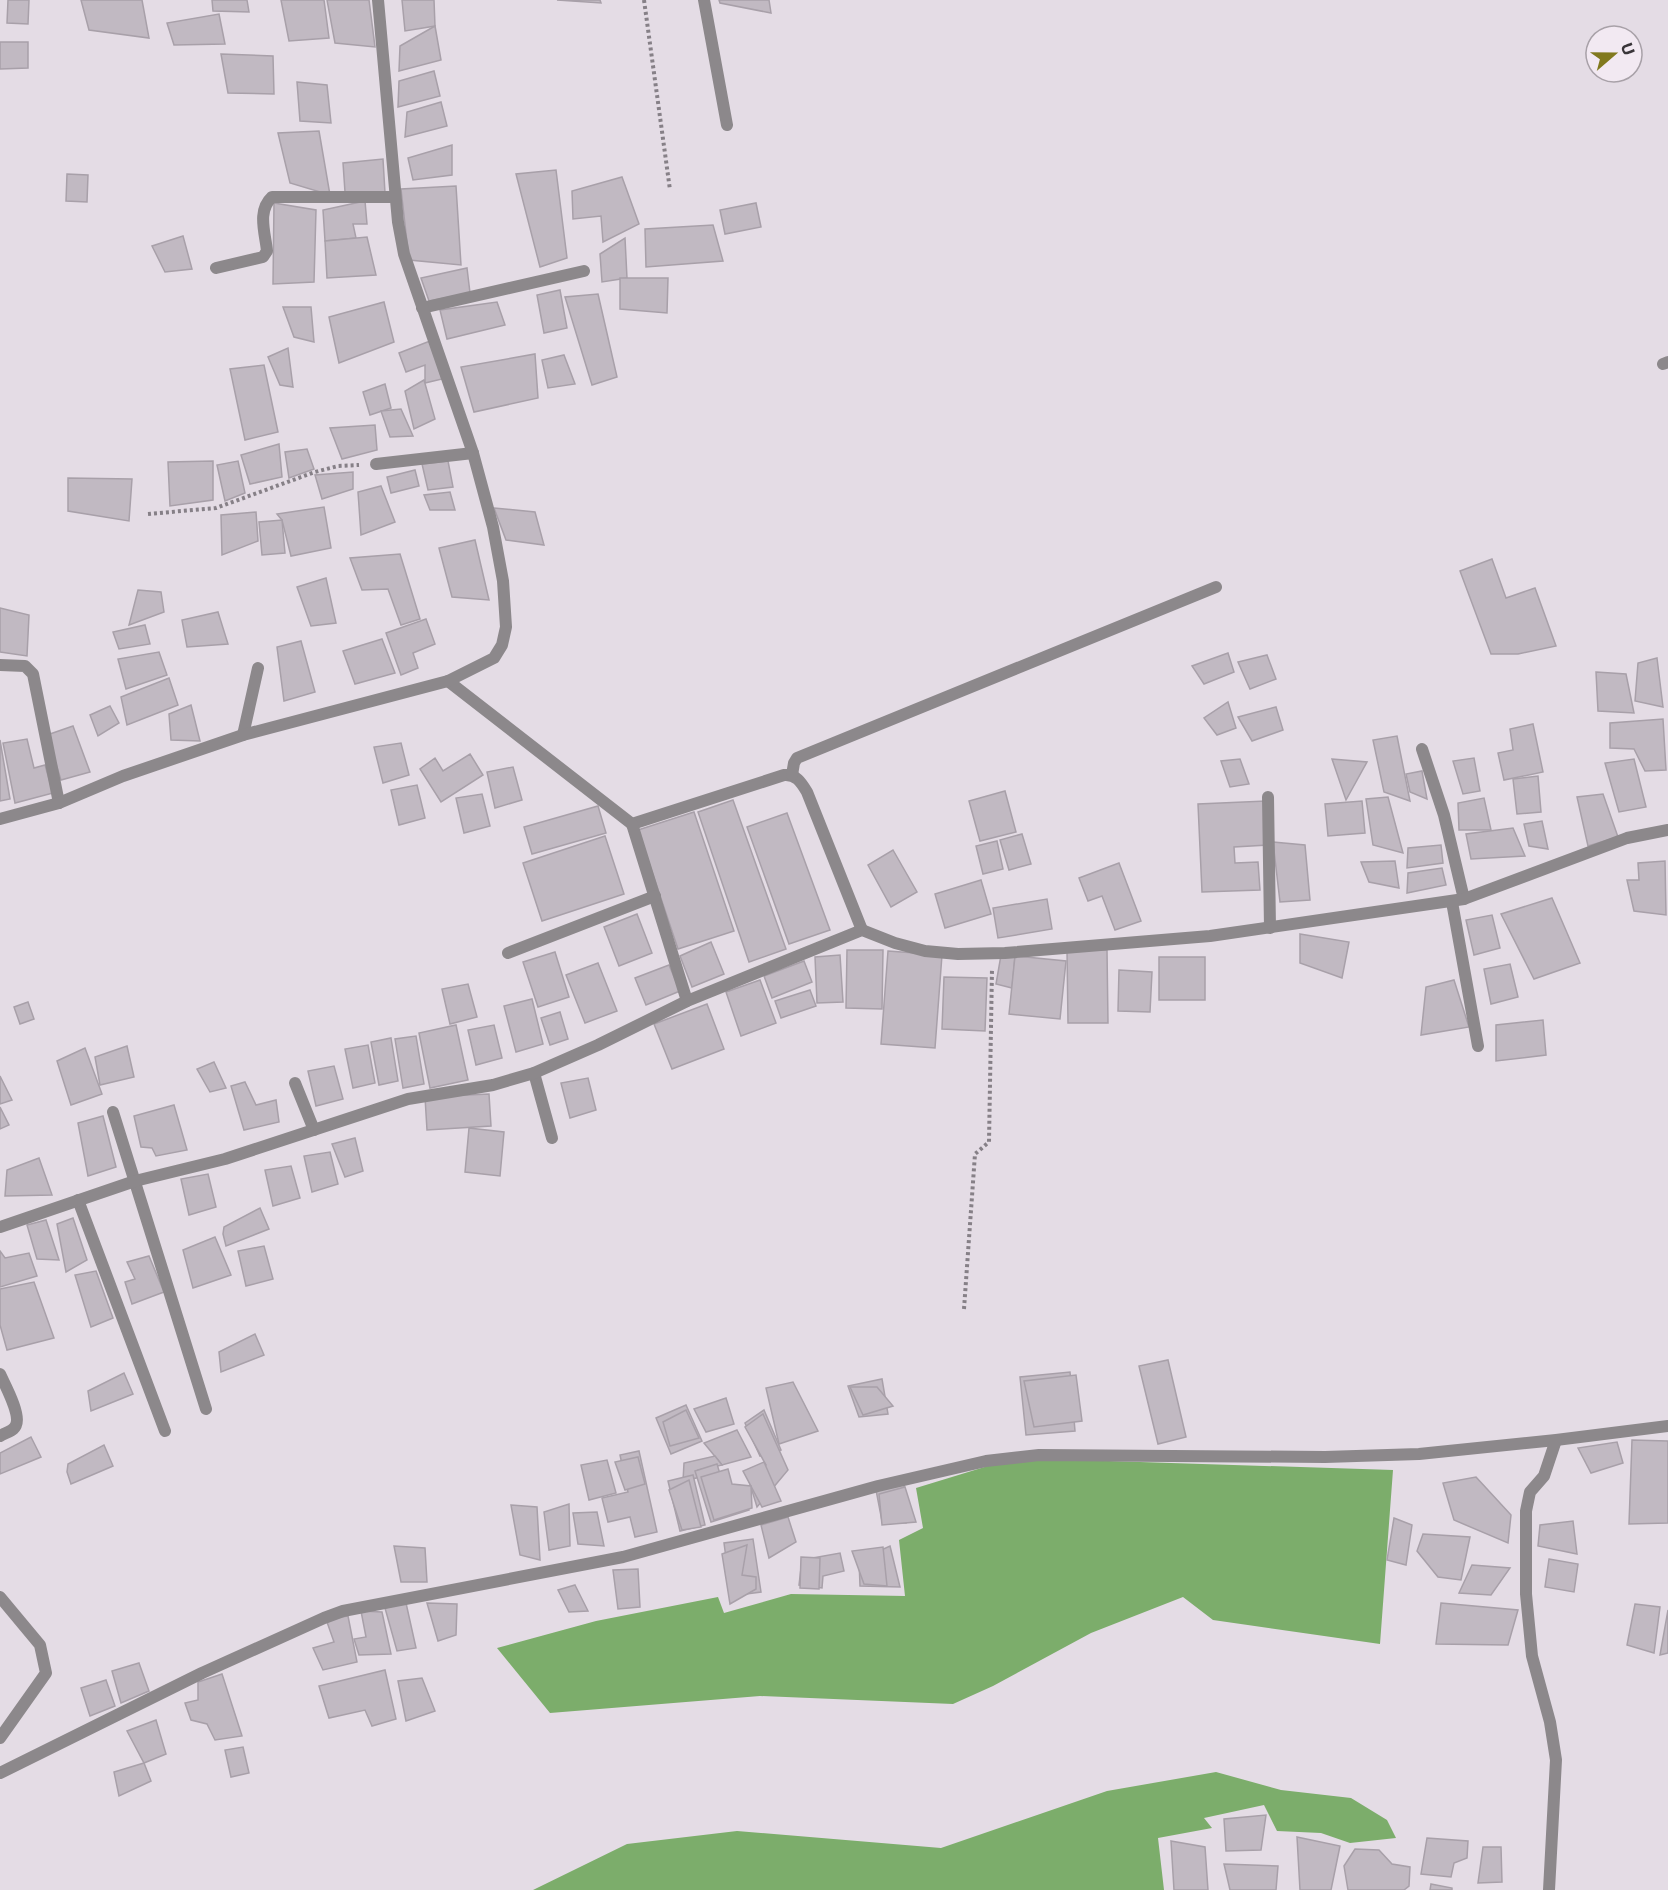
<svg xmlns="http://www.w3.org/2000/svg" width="1668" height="1890" viewBox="0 0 1668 1890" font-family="Commissioner,sans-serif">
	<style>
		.forest { fill: #7cad6b }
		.building { fill: #c1b9c2; stroke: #a8a0a9; stroke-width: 1.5 }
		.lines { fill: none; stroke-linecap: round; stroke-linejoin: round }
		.path { stroke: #868087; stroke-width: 4; stroke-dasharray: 3 3; stroke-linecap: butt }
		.service { stroke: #8c888b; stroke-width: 12 }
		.minor { stroke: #8c888b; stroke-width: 12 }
	</style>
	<rect width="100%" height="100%" fill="#e4dce5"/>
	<g class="forest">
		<path d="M1014,1458l379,12 -13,174 -167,-24 -30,-23 -92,36 -98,53 -40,18 -193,-8 -210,17 -53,-65 99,-27 122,-24 6,16 67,-19 114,2 -6,-56 24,-12 -7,-40z"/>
		<path d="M1216,1772l65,18 70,8 36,22 9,18 -46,5 -29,-10 -44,-2 -13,-26 -60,13 8,10 -54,10 6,52h-631l94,-46 110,-13 204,17 166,-57z"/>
	</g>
	<g class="building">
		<path d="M8,0h21l-1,24 -21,-1z"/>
		<path d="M81,0h61l7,38 -60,-8z"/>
		<path d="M212,0h35l2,12 -36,-1z"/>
		<path d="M281,0h43l5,38 -40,3z"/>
		<path d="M327,0h42l6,47 -40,-4z"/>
		<path d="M402,0h32l1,26 -30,5z"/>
		<path d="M557,0h43l1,3z"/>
		<path d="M719,0h50l2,13 -51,-10z"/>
		<path d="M219,14l6,30 -51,1 -7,-22z"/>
		<path d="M435,26l6,34 -42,11 1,-25z"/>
		<path d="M0,42h28v26l-28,1z"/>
		<path d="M221,54l52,2 1,38 -46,-1z"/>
		<path d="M434,71l6,25 -42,11 1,-26z"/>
		<path d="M297,82l30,3 4,38 -31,-2z"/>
		<path d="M441,102l6,24 -42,11 2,-25z"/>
		<path d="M319,131l11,64 -40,-12 -12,-50z"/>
		<path d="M452,145v30l-39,5 -5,-22z"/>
		<path d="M383,159l2,34 -40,-1 -2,-29z"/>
		<path d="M556,170l11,88 -27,9 -24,-93z"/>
		<path d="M67,174l21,1 -1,27 -21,-1z"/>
		<path d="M622,177l17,47 -36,18 -2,-26 -28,3 -1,-28z"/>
		<path d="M456,186l5,79 -52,-5 -8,-71z"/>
		<path d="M365,201l2,23h-14l3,14 -31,3 -2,-31z"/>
		<path d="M274,203l42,7 -2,72 -41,2z"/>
		<path d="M756,203l5,24 -36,7 -5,-24z"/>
		<path d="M713,225l10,36 -77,6 -1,-38z"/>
		<path d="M183,236l9,33 -27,3 -13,-26z"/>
		<path d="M367,237l9,38 -49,3 -2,-37z"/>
		<path d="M625,238l2,40 -25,4 -2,-28z"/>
		<path d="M467,268l3,25 -41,8 -8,-23z"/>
		<path d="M620,278h48l-1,35 -47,-4z"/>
		<path d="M560,290l7,38 -23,5 -7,-38z"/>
		<path d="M598,294l19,83 -25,8 -27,-88z"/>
		<path d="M384,302l10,40 -55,21 -10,-46z"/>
		<path d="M497,302l8,23 -58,14 -7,-29z"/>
		<path d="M283,307h28l3,35 -20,-5z"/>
		<path d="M430,341l12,38 -17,4v-18l-19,7 -7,-19z"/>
		<path d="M288,348l5,39 -13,-2 -12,-28z"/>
		<path d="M535,354l3,44 -64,14 -13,-45z"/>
		<path d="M564,355l11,29 -27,4 -6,-28z"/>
		<path d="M264,365l14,67 -33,8 -15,-71z"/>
		<path d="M424,380l11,39 -21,10 -9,-38z"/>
		<path d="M385,384l6,24 -21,7 -7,-23z"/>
		<path d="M401,409l12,27 -23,1 -9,-26z"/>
		<path d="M375,425l2,25 -35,9 -12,-31z"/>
		<path d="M279,444l3,33 -32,7 -9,-29z"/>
		<path d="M307,449l7,20 -25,9 -4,-26z"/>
		<path d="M213,461v39l-43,6 -2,-44z"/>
		<path d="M238,461l7,32 -20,8 -8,-36z"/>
		<path d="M448,461l5,26 -25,3 -6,-26z"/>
		<path d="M415,470l4,16 -28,7 -4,-16z"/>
		<path d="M353,472v17l-31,10 -7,-24z"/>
		<path d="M68,478l64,1 -3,42 -61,-10z"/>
		<path d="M381,486l14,36 -34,13 -3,-43z"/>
		<path d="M450,492l5,18h-25l-6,-15z"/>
		<path d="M324,507l7,41 -40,8 -9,-36 -5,-6z"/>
		<path d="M494,508l41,4 9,33 -38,-5z"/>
		<path d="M256,512l2,29 -36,14 -1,-40z"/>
		<path d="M282,520l3,33 -23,2 -3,-33z"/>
		<path d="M475,540l14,60 -37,-3 -13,-49z"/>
		<path d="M400,554l20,65 -19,6 -13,-36 -26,1 -12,-32z"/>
		<path d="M1492,559l14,39 29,-10 21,58 -38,8h-27l-31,-83z"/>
		<path d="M326,578l10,45 -25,3 -14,-39z"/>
		<path d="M138,590l23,2 3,20 -35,13z"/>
		<path d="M0,608l29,7 -2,41 -27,-4z"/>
		<path d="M218,612l10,32 -41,3 -5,-27z"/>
		<path d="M426,619l9,25 -22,9 5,15 -17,7 -15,-42z"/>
		<path d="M145,625l5,19 -31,5 -6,-17z"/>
		<path d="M382,639l13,34 -40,11 -12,-33z"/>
		<path d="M301,641l14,51 -31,9 -7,-54z"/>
		<path d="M159,652l8,23 -41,14 -8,-30z"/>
		<path d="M1228,653l6,19 -30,12 -12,-18z"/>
		<path d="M1267,655l9,24 -26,10 -12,-27z"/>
		<path d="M1657,658l6,49 -28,-6 3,-38z"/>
		<path d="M1596,672l30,2 8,39 -36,-2z"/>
		<path d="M169,678l9,27 -51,20 -6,-28z"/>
		<path d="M1228,702l8,26 -19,7 -13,-17z"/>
		<path d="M191,705l9,36 -29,-1 -2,-26z"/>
		<path d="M110,706l9,17 -21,13 -8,-21z"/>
		<path d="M1276,707l7,23 -31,11 -14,-24z"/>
		<path d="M1663,719l3,51 -21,1 -11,-22 -24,-1v-25z"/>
		<path d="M1533,724l10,48 -39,8 -6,-27 15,-3 -3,-21z"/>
		<path d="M73,726l17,46 -29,8 -14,-45z"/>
		<path d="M1397,736l13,65 -26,-9 -11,-52z"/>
		<path d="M27,739l7,29 11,-3 8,28 -38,10 -12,-60z"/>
		<path d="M0,740l10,59 -10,2z"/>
		<path d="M401,743l8,32 -26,8 -9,-36z"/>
		<path d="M470,754l13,21 -42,27 -21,-33 15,-11 8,13z"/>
		<path d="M1474,758l6,33 -17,3 -10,-33z"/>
		<path d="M1240,759l9,25 -19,3 -9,-26z"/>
		<path d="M1332,759l35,3 -21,38z"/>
		<path d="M1634,759l12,48 -27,5 -14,-49z"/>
		<path d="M513,767l9,33 -27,8 -8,-36z"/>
		<path d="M1422,771l5,28 -17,-7 -4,-18z"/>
		<path d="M1538,776l3,36 -24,2 -4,-35z"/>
		<path d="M417,785l8,33 -26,7 -8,-35z"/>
		<path d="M1005,791l11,41 -36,9 -11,-40z"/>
		<path d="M482,794l8,32 -26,7 -8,-35z"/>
		<path d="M1603,794l15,43 -30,9 -11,-49z"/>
		<path d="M1388,797l15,56 -30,-8 -7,-46z"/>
		<path d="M1484,798l7,32h-32l-1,-27z"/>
		<path d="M733,800l53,149 -37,13 -51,-150z"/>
		<path d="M1266,801l2,44 -34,2 1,16 23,-1 2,28 -58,2 -4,-88z"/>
		<path d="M1362,801l3,32 -37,3 -3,-32z"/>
		<path d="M598,806l8,27 -74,21 -8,-27z"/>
		<path d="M694,812l40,119 -56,18 -40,-119z"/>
		<path d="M787,813l43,117 -41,14 -42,-117z"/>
		<path d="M1542,821l6,28 -19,-3 -5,-22z"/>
		<path d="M1513,828l12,28 -54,3 -5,-25z"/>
		<path d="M1022,834l9,30 -22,6 -9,-30z"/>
		<path d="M605,836l19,58 -82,27 -19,-58z"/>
		<path d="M997,841l6,28 -20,5 -7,-28z"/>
		<path d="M1273,842l32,3 5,55 -30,2z"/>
		<path d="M1441,845l2,18 -36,5 1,-20z"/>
		<path d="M893,850l24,42 -26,15 -23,-42z"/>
		<path d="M1395,861l4,27 -30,-6 -8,-20z"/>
		<path d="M1665,861l1,54 -32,-4 -7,-31h12l-1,-17z"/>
		<path d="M1119,863l22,58 -26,9 -13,-34 -14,5 -9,-23z"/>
		<path d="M1442,868l4,17 -39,8 1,-20z"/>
		<path d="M981,880l10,34 -46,14 -10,-34z"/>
		<path d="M1552,898l28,65 -46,16 -33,-65z"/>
		<path d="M1047,899l5,30 -54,9 -5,-30z"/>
		<path d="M637,914l15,39 -33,13 -15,-39z"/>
		<path d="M1492,915l8,33 -26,7 -8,-35z"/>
		<path d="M1300,934l49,8 -7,36 -42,-15z"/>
		<path d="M711,942l13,32 -32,13 -12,-31z"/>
		<path d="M847,950h36l-1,59 -36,-1z"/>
		<path d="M1067,950h40l1,73h-40z"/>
		<path d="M888,951l54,4 -7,93 -54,-4z"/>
		<path d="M555,952l14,45 -31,10 -15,-45z"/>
		<path d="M840,955l3,47 -26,1 -2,-46z"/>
		<path d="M1001,955l14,1 -3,32 -16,-4z"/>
		<path d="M1015,956l51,5 -6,58 -51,-5z"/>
		<rect x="1159" y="957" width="46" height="43"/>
		<path d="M804,961l8,21 -40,16 -8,-22z"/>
		<path d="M598,963l19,48 -32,12 -19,-48z"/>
		<path d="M1510,964l8,33 -27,7 -7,-35z"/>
		<path d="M669,965l11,26 -34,14 -11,-27z"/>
		<path d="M1119,970l33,2 -2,40 -32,-1z"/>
		<path d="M944,977l43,1 -2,53 -43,-2z"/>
		<path d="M760,980l16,43 -35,13 -15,-44z"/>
		<path d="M1454,980l15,47 -48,8 5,-48z"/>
		<path d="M468,984l9,33 -27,7 -8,-35z"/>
		<path d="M810,990l6,16 -35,12 -6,-17z"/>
		<path d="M532,999l11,45 -27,8 -12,-46z"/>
		<path d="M28,1002l6,17 -14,5 -6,-17z"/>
		<path d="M707,1004l17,45 -52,20 -18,-45z"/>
		<path d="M560,1012l8,27 -18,6 -9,-27z"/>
		<path d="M1543,1020l3,35 -50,6v-36z"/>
		<path d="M456,1025l12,55 -38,8 -11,-55z"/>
		<path d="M494,1025l8,33 -26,7 -8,-35z"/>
		<path d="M416,1036l8,48 -21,4 -8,-49z"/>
		<path d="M391,1038l7,43 -19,4 -8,-43z"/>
		<path d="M368,1045l7,38 -22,5 -8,-39z"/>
		<path d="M127,1046l7,31 -34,8 -5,-28z"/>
		<path d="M85,1048l17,46 -31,11 -14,-44z"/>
		<path d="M214,1062l12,26 -16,4 -13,-23z"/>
		<path d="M334,1066l9,33 -27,7 -8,-35z"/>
		<path d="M0,1076l12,24 -12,4z"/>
		<path d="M588,1078l8,32 -26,8 -9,-35z"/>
		<path d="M245,1082l11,23 20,-5 3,22 -35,8 -13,-44z"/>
		<path d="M489,1094l2,32 -64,4 -2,-33z"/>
		<path d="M174,1105l13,45 -31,6 -4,-8 -11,-1 -7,-31z"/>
		<path d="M0,1107l9,18 -9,4z"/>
		<path d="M103,1116l13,51 -28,9 -10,-53z"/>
		<path d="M469,1128l35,4 -4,44 -35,-4z"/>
		<path d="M355,1138l8,33 -18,6 -13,-33z"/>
		<path d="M330,1152l8,32 -26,8 -8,-36z"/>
		<path d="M39,1158l13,37 -47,1 2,-26z"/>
		<path d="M291,1166l9,32 -27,8 -8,-36z"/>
		<path d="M208,1174l8,33 -27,8 -8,-36z"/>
		<path d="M260,1208l9,21 -43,17 -3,-12 1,-7z"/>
		<path d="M73,1218l14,42 -21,12 -9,-48z"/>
		<path d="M46,1220l13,40 -22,-1 -10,-34z"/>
		<path d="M215,1237l16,38 -38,13 -10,-38z"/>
		<path d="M264,1246l9,33 -27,7 -8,-35z"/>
		<path d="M0,1251l5,7 24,-5 8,23 -37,11z"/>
		<path d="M149,1256l15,36 -32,12 -7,-22 10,-3 -8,-17z"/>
		<path d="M96,1271l17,47 -22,9 -16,-52z"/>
		<path d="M34,1282l20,56 -47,12 -7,-25v-36z"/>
		<path d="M255,1334l9,21 -43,17 -2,-20z"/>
		<path d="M1168,1360l18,77 -28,7 -19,-78z"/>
		<path d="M1070,1372l5,59 -49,4 -6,-58z"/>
		<path d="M124,1373l9,21 -42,17 -3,-20z"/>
		<path d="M1076,1375l6,46 -48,6 -10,-46z"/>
		<path d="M882,1379l6,35 -29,3 -11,-31z"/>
		<path d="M793,1382l25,49 -39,13 -13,-56z"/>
		<path d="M850,1387h27l16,19 -30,9z"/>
		<path d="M726,1398l8,26 -28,8 -12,-23z"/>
		<path d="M686,1405l16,36 -31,13 -15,-36z"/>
		<path d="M686,1410l13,28 -29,8 -7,-24z"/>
		<path d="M764,1410l17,40 -21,6 -15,-33z"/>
		<path d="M763,1414l25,56 -31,37 -10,-33 19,-9 -21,-38z"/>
		<path d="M737,1430l14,27 -29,8 -18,-22z"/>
		<path d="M31,1437l10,20 -41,17v-21z"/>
		<path d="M1632,1440l36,1v82l-39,1z"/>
		<path d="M1617,1442l6,21 -32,10 -13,-25z"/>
		<path d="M104,1445l9,21 -42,18 -4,-12 1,-8z"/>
		<path d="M639,1451l18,81 -22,5 -5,-20 -22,5 -6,-24 26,-6 -8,-37z"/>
		<path d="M715,1456l7,9 -24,5 3,7 -18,4 1,-18z"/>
		<path d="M638,1457l7,27 -20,6 -10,-28z"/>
		<path d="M607,1460l9,33 -27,7 -8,-35z"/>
		<path d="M764,1462l17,39 -19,6 -19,-36z"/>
		<path d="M717,1464l9,30 16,-5 7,21 -38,12 -16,-51z"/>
		<path d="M728,1469l4,15 19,2 1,22 -38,12 -13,-43z"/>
		<path d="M693,1475l12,50 -25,6 -12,-50z"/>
		<path d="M1476,1477l35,38 -3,28 -54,-23 -11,-37z"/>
		<path d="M689,1480l12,47 -19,3 -13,-40z"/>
		<path d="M904,1483l2,40 -24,-2 -6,-31z"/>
		<path d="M905,1487l11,35 -34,3 -3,-31z"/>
		<path d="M569,1504l1,42 -21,4 -5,-38z"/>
		<path d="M511,1505l26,2 3,53 -20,-5z"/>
		<path d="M597,1512l7,34 -26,-2 -5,-31z"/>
		<path d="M788,1517l8,25 -27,16 -8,-33z"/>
		<path d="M1394,1518l18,7 -6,40 -19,-5z"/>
		<path d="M1573,1521l4,33 -39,-8 2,-21z"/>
		<path d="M1423,1534l47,3 -9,43 -23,-3 -21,-26z"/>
		<path d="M753,1539l8,53 -30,4 -7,-53z"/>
		<path d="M747,1545l-5,30 14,2v12l-26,15 -8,-50z"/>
		<path d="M394,1546l31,2 2,34h-26z"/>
		<path d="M890,1546l10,41 -40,-1 -1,-26z"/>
		<path d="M883,1547l4,39 -23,-2 -12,-33z"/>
		<path d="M840,1553l4,18 -21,5 -1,12 -23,-3 3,-25z"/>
		<path d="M801,1557l19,1 -1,31 -19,-1z"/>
		<path d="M1549,1559l29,5 -4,28 -29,-5z"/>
		<path d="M1472,1565l38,3 -19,27 -32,-2z"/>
		<path d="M638,1569l2,38 -22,2 -5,-39z"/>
		<path d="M575,1585l13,26 -19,1 -11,-22z"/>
		<path d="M406,1603l10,45 -19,3 -12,-43z"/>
		<path d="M427,1603l30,1 -1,31 -18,6z"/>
		<path d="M1441,1603l77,7 -10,35 -72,-1z"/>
		<path d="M1635,1604l25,3 -6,46 -27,-8z"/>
		<path d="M1668,1610v43l-8,2z"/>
		<path d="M361,1611l21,1 9,42 -32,1 -5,-16 12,-2z"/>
		<path d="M348,1616l9,46 -34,8 -10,-22 21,-6 -8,-23z"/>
		<path d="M139,1663l10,28 -28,12 -9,-32z"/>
		<path d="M385,1670l11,49 -24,7 -7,-16 -36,8 -10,-32z"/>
		<path d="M222,1674l20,62 -27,4 -8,-16 -16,-4 -6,-17 13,-3v-18z"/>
		<path d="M422,1678l13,33 -29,10 -8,-40z"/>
		<path d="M106,1680l9,26 -25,10 -9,-28z"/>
		<path d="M156,1720l10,34 -22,9 -17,-32z"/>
		<path d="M243,1747l6,26 -18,4 -6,-27z"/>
		<path d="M144,1763l7,18 -32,15 -5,-24z"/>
		<path d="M1266,1815l-5,35 -35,1 -2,-32z"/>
		<path d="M1297,1837l43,9 -9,44h-31z"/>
		<path d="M1427,1838l41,3 -1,17 -13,5 -3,14 -30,-3z"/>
		<path d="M1171,1841l34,6 3,43h-34z"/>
		<path d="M1483,1847h18l1,35 -24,1z"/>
		<path d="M1355,1849l24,1 13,14 18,3 -1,19 -5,4h-56l-4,-24z"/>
		<path d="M1224,1864l54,2 -2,24h-46z"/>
		<path d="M1431,1884l21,4v2h-22z"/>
	</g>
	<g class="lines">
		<g class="path">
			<path d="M644,0l26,190"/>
			<path d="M148,514l68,-6 99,-36 23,-6 21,-1"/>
			<path d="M964,1309l11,-155 14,-12 3,-173"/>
		</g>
		<g class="service">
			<path d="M704,0l23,125"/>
			<path d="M216,268l47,-11 4,-6c-2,-19 -10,-40 5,-54h123"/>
			<path d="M243,735l15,-67"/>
		</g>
		<g class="minor">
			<path d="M422,308l162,-37"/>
			<path d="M1663,364l5,-2"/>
			<path d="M376,464l97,-11"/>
			<path d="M0,665l25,1 8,8 26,129"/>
			<path d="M448,681l184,143 152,-49c12,-1 17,7 23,17l55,138"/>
			<path d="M1422,749l22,66 20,84"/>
			<path d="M792,775l2,-12 3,-5 419,-171"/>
			<path d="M1268,797l2,131"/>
			<path d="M0,819l59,-16 64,-27 120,-41 205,-54 46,-23 8,-13 4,-18 -3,-46 -10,-54 -20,-74 -69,-199 -6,-32 -20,-222"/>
			<path d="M632,824l55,177"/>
			<path d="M1452,902l26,144"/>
			<path d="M508,953l147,-57"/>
			<path d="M534,1073l18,65"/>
			<path d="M295,1083l19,47"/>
			<path d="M113,1112l93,297"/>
			<path d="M78,1200l87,231"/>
			<path d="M0,1227l135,-46 90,-22 183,-60 85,-14 41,-12 64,-28 89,-44 175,-71 33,13 30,8 33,3 47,-1 205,-17 254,-37 163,-61 41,-8"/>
			<path d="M0,1374c5,11 21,40 16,51 -2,6 -11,8 -16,11"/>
			<path d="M0,1597l40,48 6,28 -46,65"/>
			<path d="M0,1773l202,-100 122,-55 19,-7 280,-54 255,-71 108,-25 53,-6 286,2 94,-3 137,-14 112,-14"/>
			<path d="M1549,1890l7,-130 -6,-38 -18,-66 -6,-62v-83l4,-19 14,-16 12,-36"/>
		</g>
	</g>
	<g transform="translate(1614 54) rotate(70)"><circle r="28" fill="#f2e9f2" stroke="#a8a1a8" stroke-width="1.5"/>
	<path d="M0-4.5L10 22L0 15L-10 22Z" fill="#81791e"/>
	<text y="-9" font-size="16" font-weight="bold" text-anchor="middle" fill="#393539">U</text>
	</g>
</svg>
